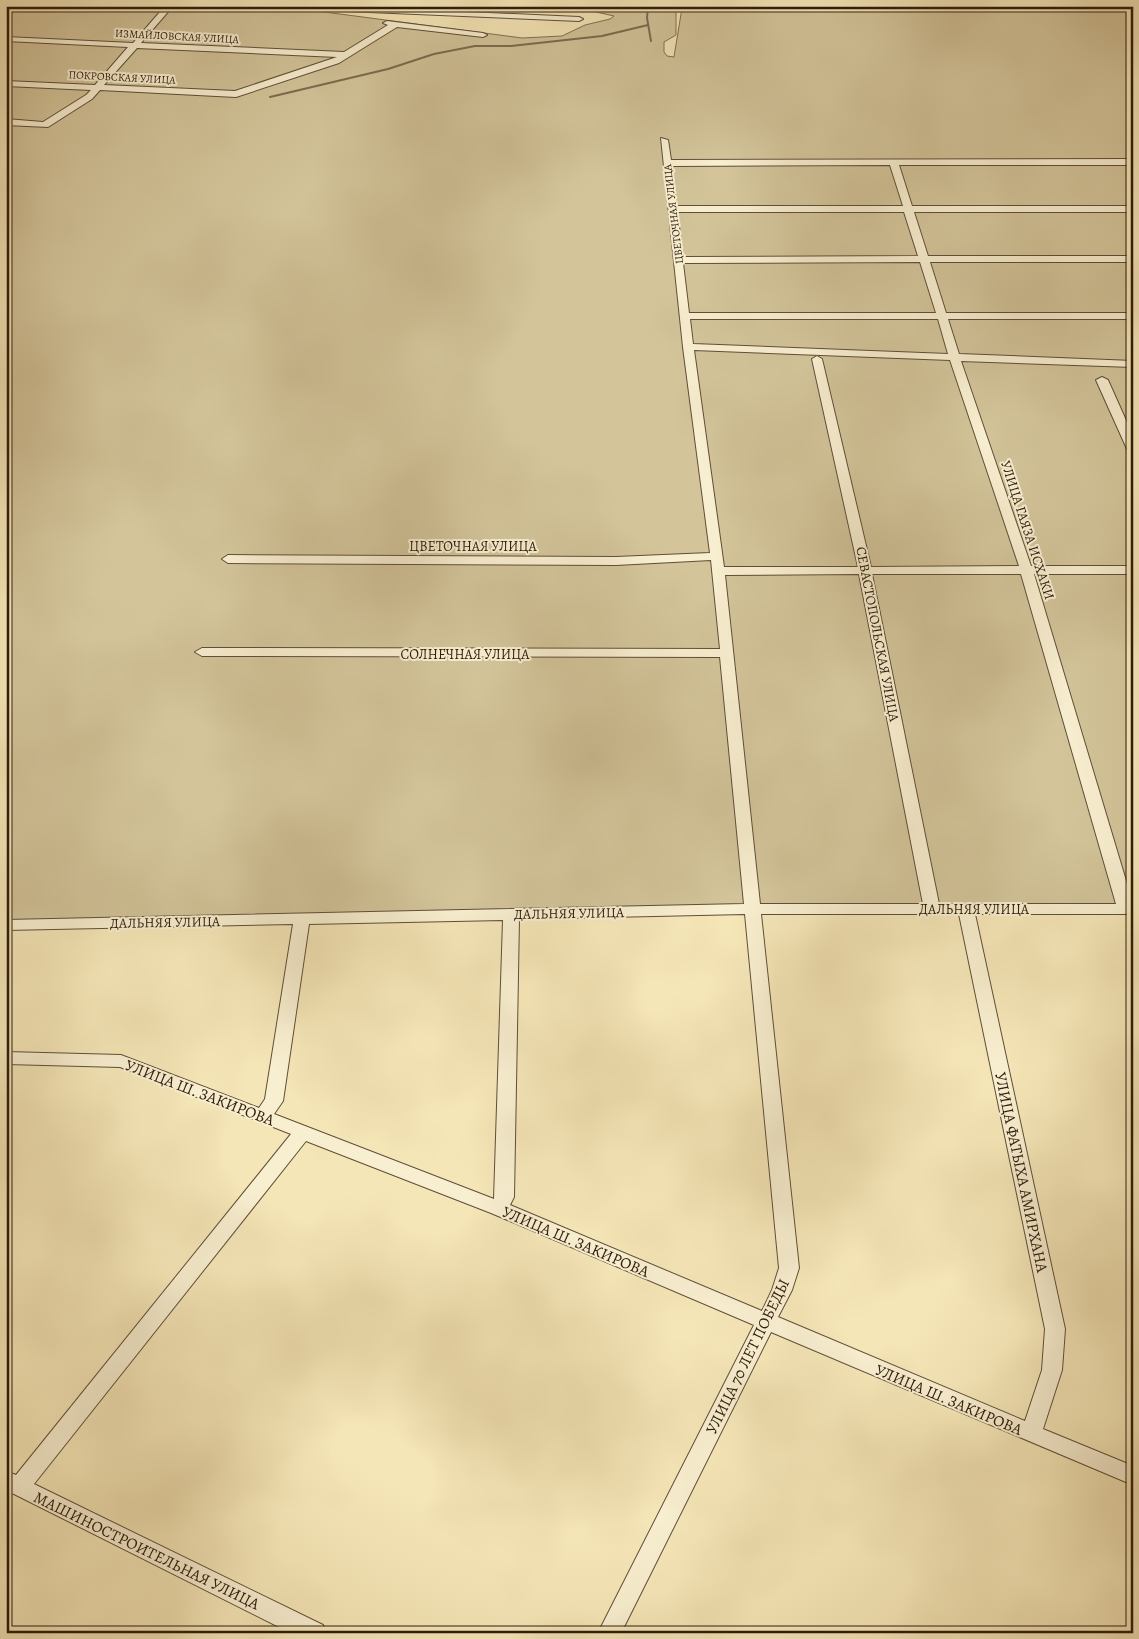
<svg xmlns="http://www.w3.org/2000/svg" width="1139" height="1639" viewBox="0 0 1139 1639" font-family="Alegreya,serif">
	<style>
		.green { fill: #d3c49a; stroke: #807054 }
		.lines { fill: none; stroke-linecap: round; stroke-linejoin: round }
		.stream { stroke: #7c6c50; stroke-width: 2 }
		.minor-casing { stroke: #5f4e38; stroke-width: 2 }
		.minor { fill: #f8efd0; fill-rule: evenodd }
		.labels { text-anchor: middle; stroke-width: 4; stroke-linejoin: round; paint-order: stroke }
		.far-street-label { font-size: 11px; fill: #2d1c0d; stroke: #f8efd0 }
		.street-label { font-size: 14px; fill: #2d1c0d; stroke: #f8efd0 }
		.near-street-label { font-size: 16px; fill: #2d1c0d; stroke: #f8efd0 }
	</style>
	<rect width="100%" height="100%" fill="#f5e6b7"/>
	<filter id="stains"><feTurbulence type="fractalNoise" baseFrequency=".004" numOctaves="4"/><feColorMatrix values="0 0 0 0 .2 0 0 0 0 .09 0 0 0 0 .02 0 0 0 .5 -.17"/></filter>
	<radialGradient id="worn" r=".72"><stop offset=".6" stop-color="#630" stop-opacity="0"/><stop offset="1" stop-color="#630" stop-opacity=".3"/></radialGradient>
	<path class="green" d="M6,6h273l243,32 40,-2 23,-11 25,-6 4,-3 -27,-6 8,-3 84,-1 -3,7v22l-12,7v10l3,4 7,1 8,-49 451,-2v898h-232l-390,10 -505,7z"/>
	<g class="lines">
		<g class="stream">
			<path d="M648,6l-1,12 4,23"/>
			<path d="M270,97l118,-28 46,-15 41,-8h36l91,-10 46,-11"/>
		</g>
		<defs>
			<g id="minor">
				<path d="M165,6h8l-32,37 203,9 44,-27 -5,-2 4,-2 96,12 4,2 -4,2 -86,-10 -58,36 -103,34 -136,-7 -8,9 -44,28 -42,-2v-6l37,3 43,-27 5,-5 -85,-4v-5l89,4 33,-38 -122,-6v-4l127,6zM137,48l200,9 -102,34 -131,-6z"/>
				<path d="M271,6h64l244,11 4,2 -4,2 -304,-13z"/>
				<path d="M976,6h8l1,1 -4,2z"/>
				<path d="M661,138l7,2 3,20 462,-1v6h-234l13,41h221v6h-219l14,44h205v6h-203l16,51h187v6h-185l11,35 174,7v6l-172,-6 70,205h102v8h-99l99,330v10h-158l90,415 -3,41 -19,59 90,37v19l-362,-153 -150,301h-23l156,-308 -263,-112 -185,-72 -272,343 289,141 3,8h-35l-285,-143v-19l10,4 275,-341 -171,-67 -114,-3v-12l115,3 138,53 6,-9 28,-175 -287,6v-10l738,-16 -24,-247 -518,-1 -7,-4 7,-4 518,1 -9,-89 -95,5 -388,-2 -6,-4 6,-4 388,2 94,-4 -27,-206zM890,165l13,41h-227l-4,-40zM677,212h227l14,44 -235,1zM920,262l16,51h-247l-6,-50zM690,319h248l10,35 -255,-10zM694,350l256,10 69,206 -148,1 -49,-208 -5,-3 -5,3 46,208h-134zM859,574l64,330h-163l-35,-329zM872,574h149l95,330h-177zM745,914l34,354 -7,22 -10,21 -252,-106 4,-8 5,-278zM761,914h198l86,415 -3,41 -17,51 -247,-104 14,-27 7,-22zM503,920l-9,279 -220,-85 9,-13 26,-177z"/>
				<path d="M1102,377l6,3 25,56v16l-6,-3 -31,-69z"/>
			</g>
		</defs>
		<use href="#minor" class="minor-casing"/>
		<use href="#minor" class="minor"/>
	</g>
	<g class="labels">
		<g class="far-street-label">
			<text transform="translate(177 36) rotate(3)" y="4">ИЗМАЙЛОВСКАЯ УЛИЦА</text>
			<text transform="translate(122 77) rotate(3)" y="4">ПОКРОВСКАЯ УЛИЦА</text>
			<text transform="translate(673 214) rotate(-97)" y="4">ЦВЕТОЧНАЯ УЛИЦА</text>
		</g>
		<g class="street-label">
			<text transform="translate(1028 530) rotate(72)" y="5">УЛИЦА ГАЯЗА ИСХАКИ</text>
			<text x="473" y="551">ЦВЕТОЧНАЯ УЛИЦА</text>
			<text transform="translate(878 634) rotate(79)" y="5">СЕВАСТОПОЛЬСКАЯ УЛИЦА</text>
			<text x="465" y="659">СОЛНЕЧНАЯ УЛИЦА</text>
			<text x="974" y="914">ДАЛЬНЯЯ УЛИЦА</text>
			<text transform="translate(569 913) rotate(-1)" y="5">ДАЛЬНЯЯ УЛИЦА</text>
			<text transform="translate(165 922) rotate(-1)" y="5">ДАЛЬНЯЯ УЛИЦА</text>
		</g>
		<g class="near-street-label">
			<text transform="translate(200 1092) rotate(21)" y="6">УЛИЦА Ш. ЗАКИРОВА</text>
			<text transform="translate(1022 1172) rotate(78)" y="6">УЛИЦА ФАТЫХА АМИРХАНА</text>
			<text transform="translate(576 1241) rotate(23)" y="6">УЛИЦА Ш. ЗАКИРОВА</text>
			<text transform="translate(747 1356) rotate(-64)" y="6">УЛИЦА 70 ЛЕТ ПОБЕДЫ</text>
			<text transform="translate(949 1399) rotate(23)" y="6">УЛИЦА Ш. ЗАКИРОВА</text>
			<text transform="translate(147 1550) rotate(26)" y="6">МАШИНОСТРОИТЕЛЬНАЯ УЛИЦА</text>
		</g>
	</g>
	<rect width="1139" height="1639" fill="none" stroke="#f5e6b7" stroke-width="25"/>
	<rect x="8" y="8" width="1124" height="1624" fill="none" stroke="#2d1c0d" stroke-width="2.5"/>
	<rect x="12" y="12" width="1114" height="1614" fill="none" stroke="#2d1c0d"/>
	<rect width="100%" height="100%" filter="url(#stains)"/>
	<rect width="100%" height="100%" fill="url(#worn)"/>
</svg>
